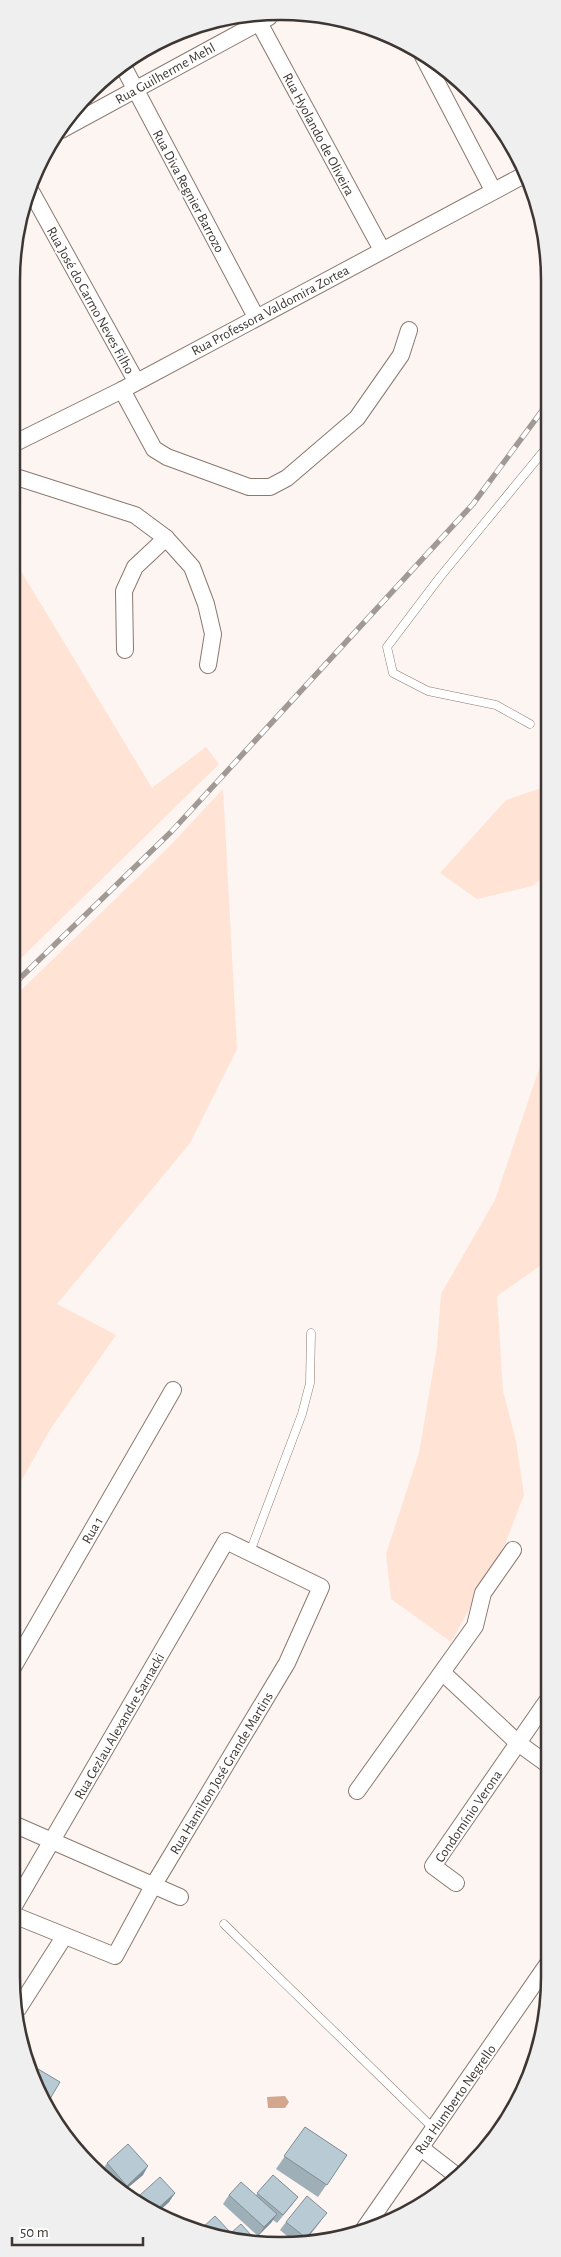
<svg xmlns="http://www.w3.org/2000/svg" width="561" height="2257" viewBox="0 0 561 2257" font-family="'Alegreya Sans',sans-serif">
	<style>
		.green { fill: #ffe3d4 }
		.water { fill: #d3a68e }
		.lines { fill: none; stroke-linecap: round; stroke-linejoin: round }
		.lane-casing { stroke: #8a7970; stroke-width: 9 }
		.street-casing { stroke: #8a7970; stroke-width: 18 }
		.lane { stroke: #fff; stroke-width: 8 }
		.street { stroke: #fff; stroke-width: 16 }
		.rail-casing { stroke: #a09995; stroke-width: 5.5 }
		.rail { stroke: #fff; stroke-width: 4; stroke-dasharray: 11; stroke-linecap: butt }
		.wall { fill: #9eafb7 }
		.shaded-wall { fill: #818e95 }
		.building { fill: #b8cbd5; stroke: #818e95 }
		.labels { text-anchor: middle; stroke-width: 4; stroke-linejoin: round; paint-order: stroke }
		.street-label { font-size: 14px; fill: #3d3632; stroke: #fff }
		.rim { fill: none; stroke: #3d3632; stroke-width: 2.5 }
	</style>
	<rect width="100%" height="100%" fill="#fdf5f1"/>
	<g class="green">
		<path d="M13,558l139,230 54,-41 13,17 -206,202z"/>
		<path d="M547,786v89l-15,11 -55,13 -37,-26 66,-73z"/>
		<path d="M223,789l14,260 -47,94 -133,161 59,31 -65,93 -39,69 1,-499 153,-148z"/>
		<path d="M547,1022v239l-50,35 6,95 13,50 8,54 -19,49 -54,98 -60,-43 -5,-45 33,-101 18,-106 4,-53 54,-94 45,-134z"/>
	</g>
	<path class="water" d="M285,2096l4,6 -4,6h-17l-1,-11z"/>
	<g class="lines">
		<defs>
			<g id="lane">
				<path d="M530,724l-34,-19 -68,-14 -35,-18 -6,-26 53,-70 107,-130"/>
				<path d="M250,1552l52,-138 8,-31 1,-50"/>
				<path d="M224,1924l210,205"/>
			</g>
			<g id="street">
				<path d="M256,17l126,233"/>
				<path d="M423,56l70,134"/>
				<path d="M122,64l134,253"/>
				<path d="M61,130l208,-113"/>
				<path d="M32,193l104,188"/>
				<path d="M122,390l32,59 13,8 82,30h21l17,-9 70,-60 44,-63 8,-25"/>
				<path d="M13,444l109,-54 404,-216"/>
				<path d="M13,476l122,39 31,23 26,29 14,37 7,30 -5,31"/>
				<path d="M125,650l-1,-59 11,-24 31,-29"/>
				<path d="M12,1669l161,-279"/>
				<path d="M443,1673l75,70 29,21"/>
				<path d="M357,1791l118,-165 8,-33 30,-43"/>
				<path d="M11,1823l169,74"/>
				<path d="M456,1883l-23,-17 114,-165"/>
				<path d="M11,1914l104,42 38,-70 134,-223 34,-76 -95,-46 -215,370"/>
				<path d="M18,2009l46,-72"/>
				<path d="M421,2148l36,28"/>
				<path d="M362,2232l185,-267"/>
			</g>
		</defs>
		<use href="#lane" class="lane-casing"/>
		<use href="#street" class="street-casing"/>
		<use href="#lane" class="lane"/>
		<use href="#street" class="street"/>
		<defs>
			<path id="rail" d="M13,985l158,-153 302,-328 74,-100"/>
		</defs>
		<use href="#rail" class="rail-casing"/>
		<use href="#rail" class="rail"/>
	</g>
	<g class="wall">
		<path d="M305,2127l42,28 -29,42 -42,-28z"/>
		<path d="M107,2163l36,12 -18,15 -24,-18z"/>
		<path d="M273,2175l25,22 -6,8 -15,18 -4,-3 -15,16 -35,-32 6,-9h27z"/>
		<path d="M175,2193l-6,9 -13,12 -19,-15 3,-4z"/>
		<path d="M321,2221l-14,18 -14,2 -13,-11 6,-8z"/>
	</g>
	<g class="shaded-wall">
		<path d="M148,2166l-5,9 -18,15h-1l3,-4z"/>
		<path d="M175,2193l-6,9 -13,12 -2,-2z"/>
		<path d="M277,2214l-6,9 -13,13 6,-9z"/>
	</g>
	<g class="building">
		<path d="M28,2063l32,19 -13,22 -15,-25z"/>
		<path d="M305,2127l42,28 -20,30 -43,-29z"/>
		<path d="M128,2144l20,22 -21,20 -20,-23z"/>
		<path d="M273,2175l25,22 -15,18 -26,-22z"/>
		<path d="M160,2177l15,16 -20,18 -15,-16z"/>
		<path d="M241,2182l36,32 -13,13 -35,-32z"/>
		<path d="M307,2196l20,17 -21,25 -20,-16z"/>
		<path d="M215,2216l16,17 10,-9 11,12 -5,5 -46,-12z"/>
	</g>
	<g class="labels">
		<g class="street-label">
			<text transform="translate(165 73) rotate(-29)" y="5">Rua Guilherme Mehl</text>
			<text transform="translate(319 134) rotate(62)" y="5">Rua Hyolando de Oliveira</text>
			<text transform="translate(189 191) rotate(62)" y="5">Rua Diva Regnier Barrozo</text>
			<text transform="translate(91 300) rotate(61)" y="5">Rua José do Carmo Neves Filho</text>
			<text transform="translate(270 310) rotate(-28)" y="5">Rua Professora Valdomira Zortea</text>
			<text transform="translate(92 1530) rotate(-60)" y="5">Rua 1</text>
			<text transform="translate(119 1726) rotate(-60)" y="5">Rua Cezlau Alexandre Sarnacki</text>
			<text transform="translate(221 1773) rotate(-59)" y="5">Rua Hamilton José Grande Martins</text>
			<text transform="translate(468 1816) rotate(-56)" y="5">Condomínio Verona</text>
			<text transform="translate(455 2099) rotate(-55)" y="5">Rua Humberto Negrello</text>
		</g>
	</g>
	<path d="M0 0H561V2257H0ZM280 20H281A260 260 0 0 1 541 280V1977A260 260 0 0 1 281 2237H280A260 260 0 0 1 20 1977V280A260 260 0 0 1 280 20Z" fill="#efefef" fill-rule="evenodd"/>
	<path class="rim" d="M280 20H281A260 260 0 0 1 541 280V1977A260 260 0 0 1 281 2237H280A260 260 0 0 1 20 1977V280A260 260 0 0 1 280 20Z"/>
	<path d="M12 2237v8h131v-8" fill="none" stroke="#3d3632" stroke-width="2.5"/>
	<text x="20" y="2237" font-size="15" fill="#3d3632" stroke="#ffffff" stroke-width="4" paint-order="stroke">50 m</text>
</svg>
